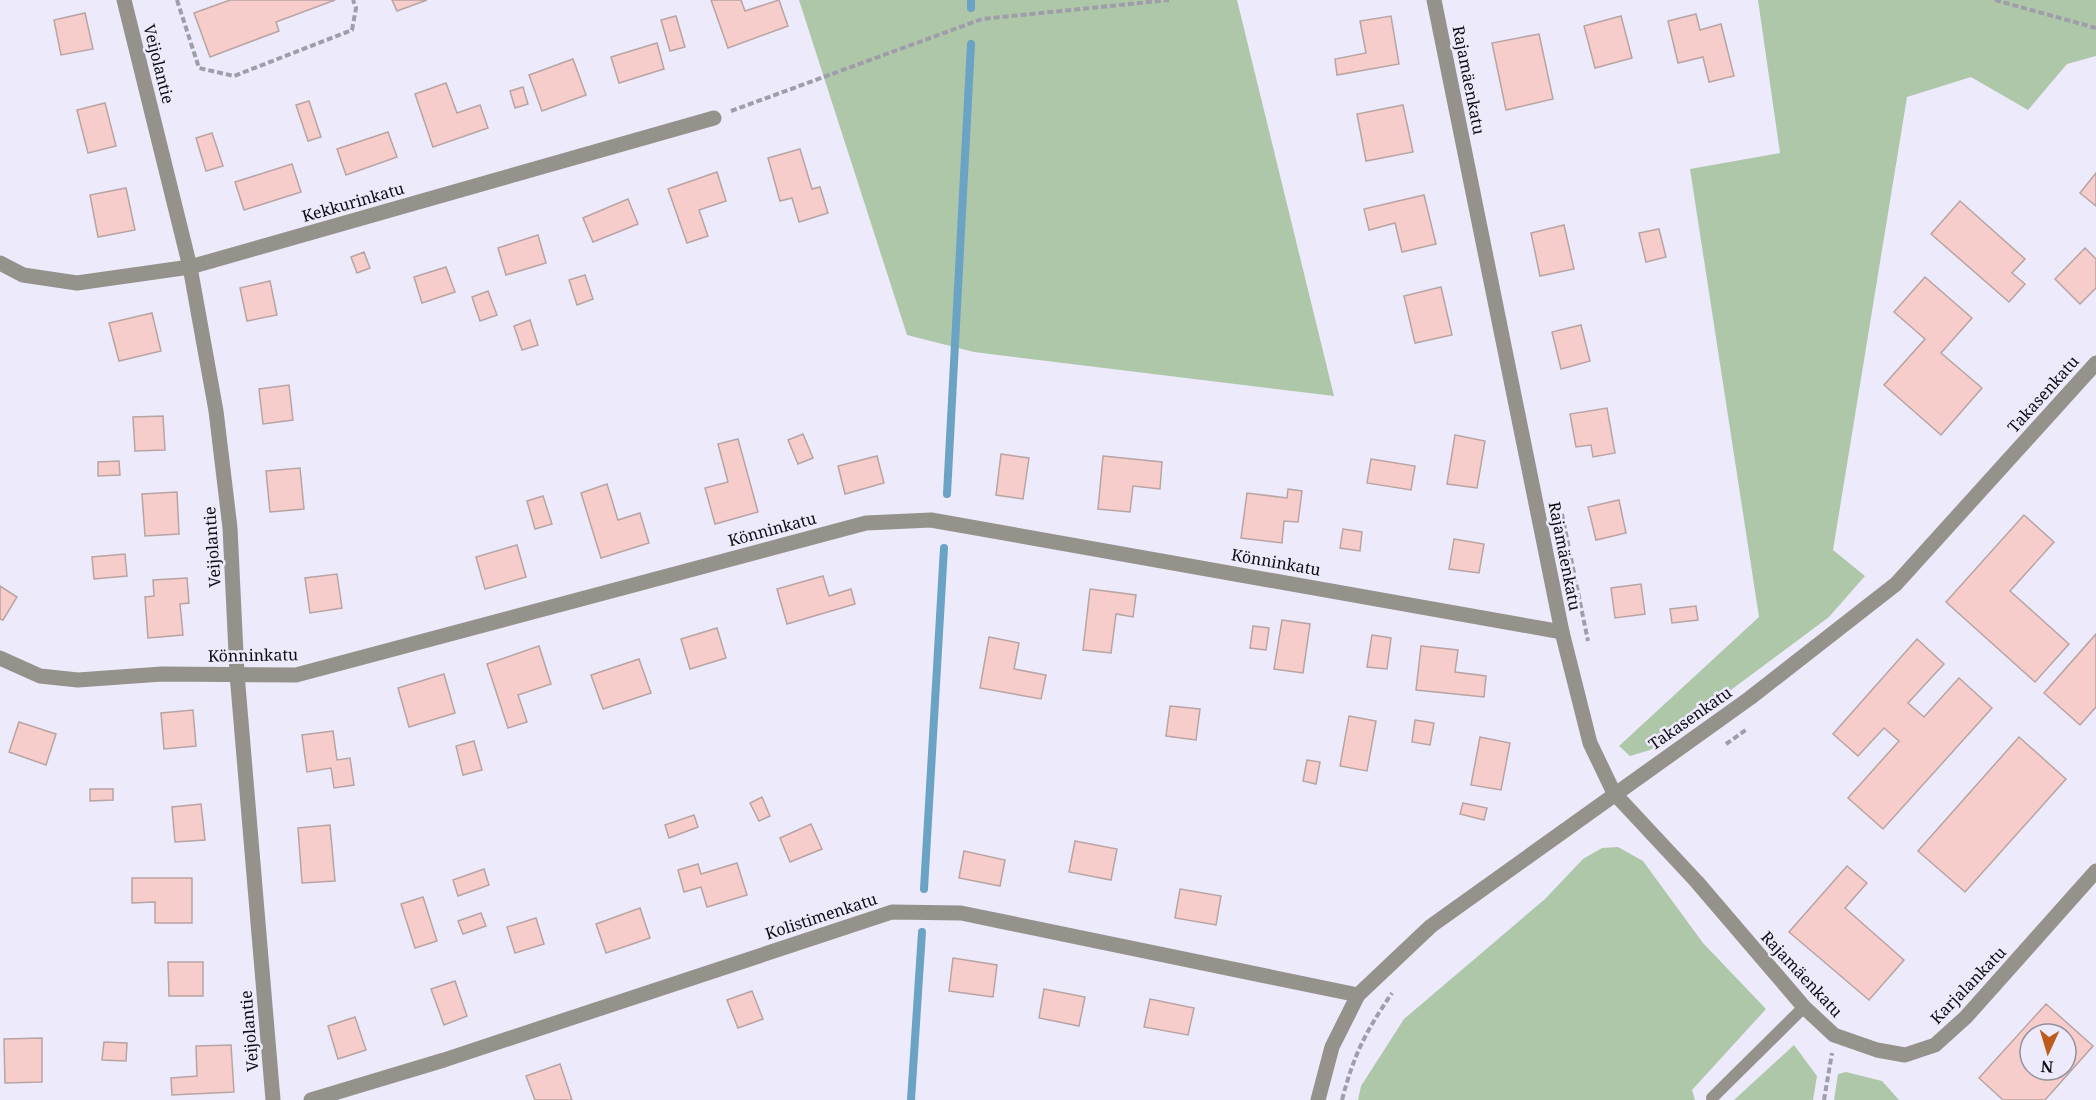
<svg xmlns="http://www.w3.org/2000/svg" width="2096" height="1100" viewBox="0 0 2096 1100" font-family="'Noto Serif',serif">
	<style>
		.green { fill: #aec7a9 }
		.lines { fill: none; stroke-linecap: round; stroke-linejoin: round }
		.stream { stroke: #6ba3c5; stroke-width: 8 }
		.building { fill: #f6cdca; stroke: #b8a4a3; stroke-width: 1.5; fill-rule: evenodd }
		.path { stroke: #9f9daa; stroke-width: 4; stroke-dasharray: 6 3; stroke-linecap: butt }
		.service { stroke: #95928b; stroke-width: 12 }
		.minor { stroke: #95928b; stroke-width: 15 }
		.tertiary { stroke: #95928b; stroke-width: 15 }
		.labels { text-anchor: middle; stroke-width: 5; stroke-linejoin: round; paint-order: stroke }
		.street-label { font-size: 16px; fill: #0d0c11; stroke: #edeafb }
	</style>
	<rect width="100%" height="100%" fill="#edeafb"/>
	<g class="green">
		<path d="M799,0h438l97,396 -360,-44 -67,-17z"/>
		<path d="M1758,0h338v56l-29,8 -39,46 -57,-33 -64,20 -74,453 32,26 -36,41 -179,133 -20,6 -11,-10 140,-129 -69,-448 90,-16z"/>
		<path d="M1618,847l25,14 60,82 63,66 -74,81 3,10h-337l3,-14 43,-67 141,-120 38,-40 19,-11z"/>
		<path d="M1794,1045l23,31 -4,24h-79z"/>
		<path d="M1846,1072l36,9 17,19h-65l4,-26z"/>
	</g>
	<g class="lines">
		<g class="stream">
			<path d="M971,0v8"/>
			<path d="M947,494l24,-450"/>
			<path d="M924,889l20,-341"/>
			<path d="M911,1100l11,-168"/>
		</g>
	</g>
	<g class="building">
		<path d="M230,0h105l-59,22 3,9 -69,26 -16,-44z"/>
		<path d="M392,0h35l-30,11z"/>
		<path d="M711,0h30l4,11 34,-11 9,26 -60,22z"/>
		<path d="M85,13l8,36 -32,6 -7,-35z"/>
		<path d="M1696,14l4,16 21,-6 13,52 -25,6 -6,-25 -25,6 -10,-42z"/>
		<path d="M676,16l9,31 -15,4 -9,-31z"/>
		<path d="M1391,16l8,48 -62,11 -2,-16 31,-6 -6,-32z"/>
		<path d="M1621,16l11,42 -37,10 -11,-42z"/>
		<path d="M1539,34l14,65 -47,11 -14,-67z"/>
		<path d="M657,43l7,26 -45,14 -8,-26z"/>
		<path d="M573,59l13,36 -44,16 -13,-36z"/>
		<path d="M446,83l11,30 23,-8 8,23 -55,19 -18,-53z"/>
		<path d="M523,87l5,17 -13,4 -5,-17z"/>
		<path d="M309,101l12,36 -13,4 -12,-36z"/>
		<path d="M105,103l11,43 -28,7 -11,-43z"/>
		<path d="M1403,105l10,47 -47,9 -9,-47z"/>
		<path d="M388,132l9,25 -51,18 -9,-26z"/>
		<path d="M212,133l11,33 -17,5 -10,-33z"/>
		<path d="M800,149l12,40 8,-2 8,26 -29,9 -7,-24 -12,3 -12,-43z"/>
		<path d="M292,164l9,28 -57,18 -9,-28z"/>
		<path d="M717,172l9,29 -27,9 9,26 -21,7 -19,-54z"/>
		<path d="M2096,173v33l-16,-13z"/>
		<path d="M126,188l9,42 -37,7 -8,-42z"/>
		<path d="M1424,195l12,49 -34,8 -7,-29 -26,7 -5,-21z"/>
		<path d="M628,199l10,25 -45,18 -10,-24z"/>
		<path d="M1960,201l65,58 -13,14 13,11 -16,18 -78,-68z"/>
		<path d="M1564,225l10,44 -34,7 -9,-43z"/>
		<path d="M1659,229l7,28 -20,5 -7,-29z"/>
		<path d="M538,235l8,28 -40,12 -8,-27z"/>
		<path d="M2085,248l11,11v29l-16,16 -25,-25z"/>
		<path d="M364,252l6,16 -13,5 -6,-16z"/>
		<path d="M446,267l9,25 -33,11 -8,-26z"/>
		<path d="M585,275l8,24 -16,6 -8,-25z"/>
		<path d="M1925,277l47,41 -31,35 41,35 -41,47 -57,-50 41,-46 -31,-27z"/>
		<path d="M270,281l7,34 -30,6 -7,-33z"/>
		<path d="M1441,287l11,48 -37,8 -11,-47z"/>
		<path d="M488,291l9,24 -17,6 -8,-24z"/>
		<path d="M152,313l9,38 -42,10 -10,-38z"/>
		<path d="M530,320l8,25 -16,5 -8,-24z"/>
		<path d="M1581,325l9,36 -29,8 -9,-37z"/>
		<path d="M289,385l4,35 -30,4 -4,-35z"/>
		<path d="M1607,408l8,45 -22,4 -2,-12 -15,2 -6,-33z"/>
		<path d="M163,416l2,34 -30,1 -2,-34z"/>
		<path d="M803,434l10,24 -15,6 -10,-24z"/>
		<path d="M1455,435l30,6 -8,47 -30,-4z"/>
		<path d="M738,439l20,73 -43,12 -10,-36 23,-6 -10,-38z"/>
		<path d="M1001,454l28,4 -6,41 -27,-4z"/>
		<path d="M877,456l7,27 -39,11 -7,-28z"/>
		<path d="M1103,456l59,6 -2,27 -27,-3 -3,26 -32,-3z"/>
		<path d="M1371,459l44,7 -4,24 -44,-7z"/>
		<path d="M119,461l1,14 -22,1v-14z"/>
		<path d="M300,468l4,41 -34,3 -4,-41z"/>
		<path d="M607,484l11,36 22,-7 9,30 -48,15 -20,-65z"/>
		<path d="M1288,489l14,2 -4,31 -14,-1 -2,22 -41,-5 6,-45 40,5z"/>
		<path d="M177,492l2,42 -34,2 -3,-42z"/>
		<path d="M543,496l9,28 -17,5 -8,-28z"/>
		<path d="M1619,500l7,33 -30,7 -8,-33z"/>
		<path d="M2024,515l30,27 -44,49 59,53 -34,38 -89,-80z"/>
		<path d="M1343,529l19,3 -2,19 -20,-3z"/>
		<path d="M1454,539l30,5 -5,29 -30,-4z"/>
		<path d="M517,545l9,32 -41,12 -9,-32z"/>
		<path d="M125,554l2,22 -33,3 -2,-22z"/>
		<path d="M337,574l5,34 -32,5 -5,-35z"/>
		<path d="M823,576l6,20 22,-7 4,15 -68,20 -10,-35z"/>
		<path d="M187,578l2,25 -9,1 3,31 -35,3 -3,-41 9,-1 -1,-16z"/>
		<path d="M1641,584l4,30 -30,4 -4,-30z"/>
		<path d="M0,586l17,11 -14,23 -3,-1z"/>
		<path d="M1090,589l46,6 -3,22 -17,-3 -5,39 -28,-3z"/>
		<path d="M1696,606l2,14 -26,3 -2,-14z"/>
		<path d="M1282,620l28,4 -7,49 -29,-4z"/>
		<path d="M1253,626l16,2 -3,22 -16,-2z"/>
		<path d="M717,628l9,30 -36,11 -9,-30z"/>
		<path d="M2096,634v73l-16,18 -36,-32z"/>
		<path d="M1372,635l19,3 -4,31 -20,-2z"/>
		<path d="M989,637l30,6 -5,26 32,6 -5,24 -61,-11z"/>
		<path d="M1917,639l27,25 -36,39 16,14 35,-39 33,30 -109,121 -35,-31 51,-57 -15,-13 -26,28 -25,-22z"/>
		<path d="M539,646l12,38 -33,11 9,27 -19,6 -21,-64z"/>
		<path d="M1421,646l37,4 -3,22 31,4 -2,21 -68,-7z"/>
		<path d="M639,659l12,34 -48,16 -12,-34z"/>
		<path d="M444,674l11,39 -46,14 -11,-39z"/>
		<path d="M1170,706l30,3 -4,31 -30,-4z"/>
		<path d="M193,710l3,36 -32,3 -3,-36z"/>
		<path d="M1349,716l27,5 -9,50 -27,-5z"/>
		<path d="M1415,720l19,3 -4,22 -18,-3z"/>
		<path d="M19,722l37,12 -10,31 -37,-13z"/>
		<path d="M333,731l4,29 13,-2 4,27 -20,3 -3,-20 -24,4 -5,-37z"/>
		<path d="M1480,737l30,6 -9,47 -30,-5z"/>
		<path d="M2019,737l47,42 -101,113 -47,-41z"/>
		<path d="M474,741l8,29 -19,5 -7,-29z"/>
		<path d="M1307,760l13,2 -4,22 -13,-3z"/>
		<path d="M90,789h23v11l-23,1z"/>
		<path d="M762,797l8,19 -11,5 -9,-18z"/>
		<path d="M1463,803l24,5 -3,12 -24,-6z"/>
		<path d="M201,804l4,36 -30,2 -3,-35z"/>
		<path d="M694,815l4,12 -29,11 -4,-13z"/>
		<path d="M811,824l11,25 -32,13 -10,-24z"/>
		<path d="M330,825l5,56 -33,2 -4,-55z"/>
		<path d="M1075,841l42,8 -6,31 -42,-8z"/>
		<path d="M964,851l41,9 -5,26 -41,-8z"/>
		<path d="M737,863l10,32 -40,12 -6,-20 -17,5 -6,-22 20,-6 3,10z"/>
		<path d="M1847,866l20,17 -22,25 59,52 -35,40 -80,-68z"/>
		<path d="M484,869l5,16 -31,11 -5,-16z"/>
		<path d="M132,878h60v45h-37v-21l-23,1z"/>
		<path d="M1180,889l41,7 -5,29 -41,-7z"/>
		<path d="M423,897l14,44 -22,7 -14,-44z"/>
		<path d="M640,908l10,30 -44,15 -10,-29z"/>
		<path d="M481,913l5,13 -23,8 -5,-13z"/>
		<path d="M536,918l8,26 -29,9 -8,-26z"/>
		<path d="M953,958l44,7 -4,32 -44,-6z"/>
		<path d="M168,962h35v34h-34z"/>
		<path d="M455,981l12,35 -23,9 -13,-36z"/>
		<path d="M1044,989l41,8 -6,29 -40,-8z"/>
		<path d="M752,991l11,28 -25,9 -11,-28z"/>
		<path d="M1150,999l44,9 -6,27 -44,-8z"/>
		<path d="M2046,1004l47,42 -48,54h-42l-24,-22zM2030,1034h36v36h-36z"/>
		<path d="M355,1017l11,33 -28,9 -10,-33z"/>
		<path d="M42,1038v44l-37,1 -1,-44z"/>
		<path d="M104,1042l23,1 -1,18 -24,-1z"/>
		<path d="M231,1045l3,47 -62,3 -1,-17 26,-2 -1,-30z"/>
		<path d="M560,1064l12,36h-37l-9,-24z"/>
	</g>
	<g class="lines">
		<g class="path">
			<path d="M177,0l22,68 35,8 118,-46 4,-22 -3,-8"/>
			<path d="M1995,0l101,28"/>
			<path d="M731,111l251,-92 187,-19"/>
			<path d="M1562,514l26,127"/>
			<path d="M1726,744l21,-15"/>
			<path d="M1342,1100c12,-46 23,-67 50,-107"/>
			<path d="M1824,1100l8,-47"/>
		</g>
		<path class="service" d="M1712,1098l92,-91"/>
		<g class="minor">
			<path d="M1434,0l128,632 28,111 24,50 83,89 107,125 30,28 43,15 28,5 30,-10 31,-28 130,-146"/>
			<path d="M0,263l23,12 54,8 113,-16 524,-149"/>
			<path d="M0,658l40,18 38,4 84,-6 134,1 570,-152 65,-3 631,112"/>
			<path d="M311,1100l133,-40 448,-148 69,1 397,82"/>
		</g>
		<g class="tertiary">
			<path d="M124,0l66,267 26,144 14,117 7,146 36,426"/>
			<path d="M1318,1100l14,-53 26,-52 73,-69 319,-228 146,-114 200,-221"/>
		</g>
	</g>
	<g class="labels">
		<g class="street-label">
			<text transform="translate(159 64) rotate(76)" y="6">Veijolantie</text>
			<text transform="translate(1469 80) rotate(79)" y="6">Rajamäenkatu</text>
			<text transform="translate(353 202) rotate(-16)" y="6">Kekkurinkatu</text>
			<text transform="translate(2043 394) rotate(-48)" y="6">Takasenkatu</text>
			<text transform="translate(772 529) rotate(-15)" y="6">Könninkatu</text>
			<text transform="translate(212 547) rotate(-94)" y="6">Veijolantie</text>
			<text transform="translate(1565 556) rotate(79)" y="6">Rajamäenkatu</text>
			<text transform="translate(1276 562) rotate(10)" y="6">Könninkatu</text>
			<text transform="translate(253 655) rotate(-1)" y="6">Könninkatu</text>
			<text transform="translate(1690 718) rotate(-35)" y="6">Takasenkatu</text>
			<text transform="translate(821 916) rotate(-18)" y="6">Kolistimenkatu</text>
			<text transform="translate(1802 974) rotate(47)" y="6">Rajamäenkatu</text>
			<text transform="translate(1968 985) rotate(-46)" y="6">Karjalankatu</text>
			<text transform="translate(249 1031) rotate(-95)" y="6">Veijolantie</text>
		</g>
	</g>
	<g transform="translate(2048 1052) rotate(184)"><circle r="28" fill="#edeafb" stroke="#93919d" stroke-width="1.5"/>
	<path d="M0-4.5L10 22L0 15L-10 22Z" fill="#bc5b1a"/>
	<text y="-9" font-size="16" font-weight="bold" text-anchor="middle" fill="#0d0c11">N</text>
	</g>
</svg>
